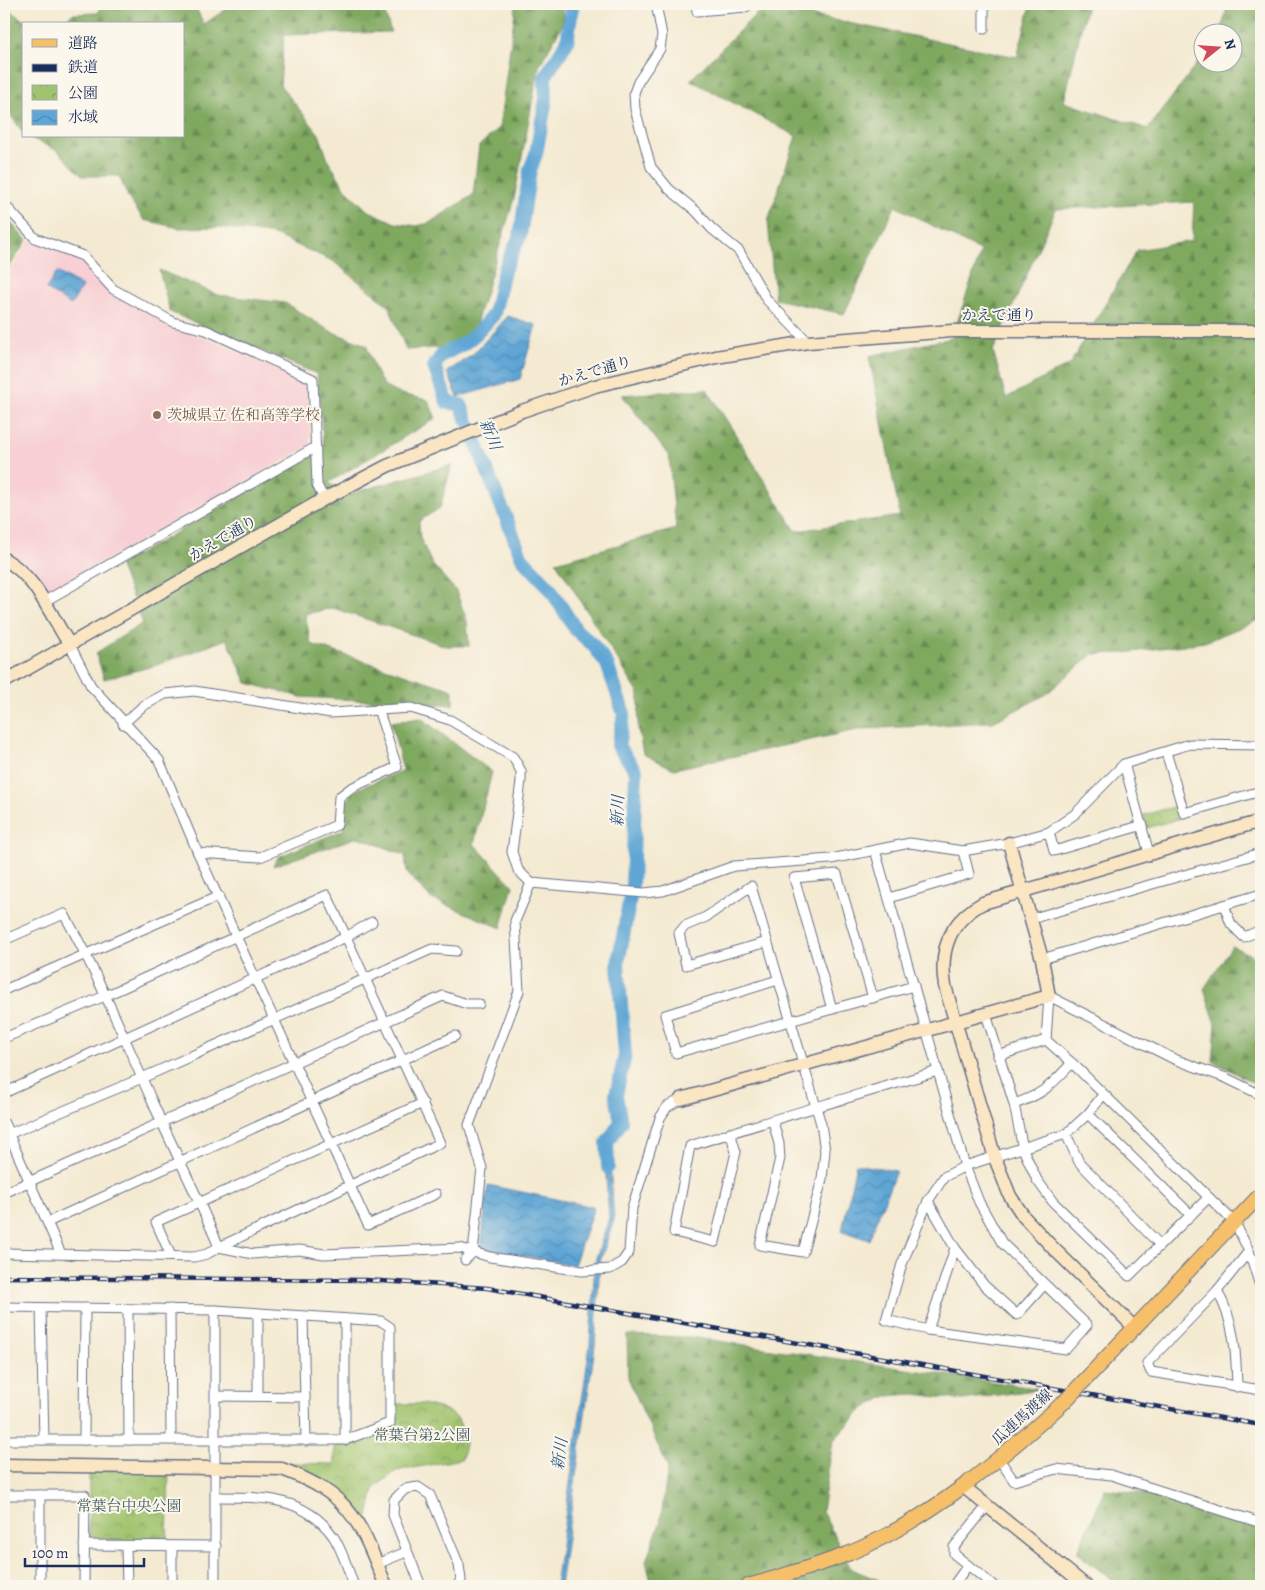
<svg xmlns="http://www.w3.org/2000/svg" width="1265" height="1590" viewBox="0 0 1265 1590" font-family="Alegreya,'Noto Serif JP',serif">
	<style>
		.built { fill: #f7cfd4 }
		.forest { fill: url(#forest-firs); stroke: #4e6c5f; fill-rule: evenodd }
		.park { fill: url(#park-crowns); stroke: #5e7966 }
		.water { fill: url(#water-waves); stroke: #3c6a9a }
		.lines { fill: none; stroke-linecap: round; stroke-linejoin: round }
		.river { stroke: #5ea6d5; stroke-width: 14 }
		.street-casing { stroke: #677087; stroke-width: 11 }
		.secondary-casing { stroke: #677087; stroke-width: 15 }
		.primary-casing { stroke: #677087; stroke-width: 16 }
		.street { stroke: #fff; stroke-width: 9 }
		.secondary { stroke: #fbe6c4; stroke-width: 12 }
		.primary { stroke: #f6c06b; stroke-width: 14 }
		.rail-casing { stroke: #1b2f5e; stroke-width: 4.5 }
		.rail { stroke: #fbf7ec; stroke-width: 2.5; stroke-dasharray: 8; stroke-linecap: butt }
		.primary-bridge-casing { stroke: #677087; stroke-width: 16; stroke-linecap: butt }
		.primary-bridge { stroke: #f6c06b; stroke-width: 14 }
		.education-dot { fill: #8d6e63; stroke: #fbf7ec; stroke-width: 2 }
		.labels { text-anchor: middle; stroke-width: 4; stroke-linejoin: round; paint-order: stroke }
		.street-label { font-size: 15px; fill: #1b2f5e; stroke: #fbf7ec }
		.education-label { font-size: 15px; fill: #785e54; stroke: #fbf7ec; text-anchor: start }
		.park-label { font-size: 15px; fill: #435b62; stroke: #fbf7ec }
		.water-label { font-size: 16px; font-style: italic; fill: #325988; stroke: #fbf7ec }
	</style>
	<defs>
		<pattern id="forest-firs" width="22" height="20" patternUnits="userSpaceOnUse" patternTransform="scale(1.25)"><rect width="22" height="20" fill="#80a960"/><path d="M5 1l3.5 6h-7zM16 11l3.5 6h-7z" fill="#688a52"/></pattern>
		<pattern id="park-crowns" width="20" height="18" patternUnits="userSpaceOnUse" patternTransform="scale(1.25)"><rect width="20" height="18" fill="#a0c36d"/><path d="M2 6a3 3 0 1 1 6 0M12 15a3 3 0 1 1 6 0" fill="none" stroke="#829f5d"/></pattern>
		<pattern id="water-waves" width="16" height="10" patternUnits="userSpaceOnUse" patternTransform="scale(1.25)"><rect width="16" height="10" fill="#5ea6d5"/><path d="M0 5q4-4 8 0t8 0" fill="none" stroke="#4d88b0"/></pattern>
	</defs>
	<rect width="100%" height="100%" fill="#fbf7ec"/>
	<filter id="ink" filterUnits="userSpaceOnUse"><feTurbulence type="fractalNoise" baseFrequency=".02" numOctaves="2"/><feDisplacementMap in="SourceGraphic" scale="10" xChannelSelector="R" yChannelSelector="G"/><feConvolveMatrix kernelMatrix="1 2 1 2 8 2 1 2 1" color-interpolation-filters="sRGB"/></filter>
	<filter id="wash" filterUnits="userSpaceOnUse"><feTurbulence type="fractalNoise" baseFrequency=".0096" numOctaves="4" result="noise"/><feDisplacementMap in="SourceGraphic" scale="20" xChannelSelector="R" yChannelSelector="G"/><feGaussianBlur stdDeviation="1.12" result="paint"/><feColorMatrix in="noise" values="0 0 0 0 0 0 0 0 0 0 0 0 0 0 0 0 0 1.4 0 .05"/><feComposite in="paint" operator="in"/></filter>
	<g filter="url(#wash)">
		<rect width="100%" height="100%" fill="#f4ead2"/>
		<path class="built" d="M30,240l47,19 36,34 75,40 22,7 99,43 1,63 -261,146 -27,-31 -18,-12v-269z"/>
		<g class="forest">
			<path d="M103,4h91l10,20 30,-20h148l9,28 -107,3 -4,50 39,49 9,26 17,28 22,22 28,13 22,3 12,-3 44,-28 6,-49 20,-18 17,-124h48l-1,20 -24,42 -25,133 -39,128 -26,20 -43,3 -17,-44 -56,-45 -59,-26 -54,-8 -41,1 -35,-8 -15,-21 -10,-23h-37l-24,-25 -31,-15h157v-112h-121l9,-10 26,-1z"/>
			<path d="M1031,4h56l-23,98 84,27 54,-72v5h30v-30h-11l7,-28h33v297l-7,3 7,40v275l-56,23 -81,11 -31,1 -48,41 -52,27 -131,7 -188,40 -31,-15 -5,-26 1,-34 -83,-132 120,-33 -7,-73 -47,-61 85,-6 89,142 104,-15 -31,-160 83,-18 29,-87 -86,-45 -51,108 -69,-15 -7,-78 28,-85 -106,-56 74,-74 253,51zM1194,202l-2,39 -55,9 -67,114 -64,34 -13,-47 63,-142z"/>
			<path d="M4,5l24,19h-4v110l-20,-28z"/>
			<path d="M4,216l23,24 -23,35z"/>
			<path d="M159,270l59,25 67,8 45,28 36,14c17,46 14,45 62,55l8,18 -108,65 21,11 103,-29 -12,43 -21,13 1,17 12,26 24,27 11,30 2,25h-23l-113,-38 -28,6 6,30 142,46v15l-152,-8 -54,-14 -20,-44 -70,26 -53,14 -8,-26 47,-30 -24,-58 205,-116 -7,-75 -147,-62z"/>
			<path d="M421,718l71,54 -18,72 39,42 -12,42 -71,-30 -23,-25 -2,-18 -47,-18 -85,29 5,-9 65,-27v-16l8,-22 52,-22 -12,-48z"/>
			<path d="M1232,946l29,14v127l-48,-26 3,-37 -12,-35z"/>
			<path d="M627,1335l64,2 350,52 -78,11 -49,-6 -27,2 -24,13 -30,32 -11,70 29,58 43,17h-242l-6,-25 14,-38 8,-55 -40,-90z"/>
			<path d="M1105,1489l36,4 118,34 2,6v53h-141l-43,-33z"/>
		</g>
		<g class="park">
			<path d="M1177,806l4,12 -34,10 -4,-13z"/>
			<path d="M394,1404h29l23,6 12,9 8,19 -4,21 -66,12 -22,17 -8,39 -12,-20 -39,-30 -30,-10 2,-4 48,1v-20h13l45,-19z"/>
			<path d="M89,1470h80l-2,72 -78,-1z"/>
		</g>
		<g class="water">
			<path d="M57,272l25,15 -11,18 -25,-16z"/>
			<path d="M508,316l28,9 -16,54 -62,18 -11,-25 26,-18z"/>
			<path d="M604,1148l5,1 5,71 -14,42 -5,84 -35,240h-5l35,-241 5,-84 14,-43z"/>
			<path d="M856,1164l40,7 -27,69 -27,-9z"/>
			<path d="M488,1185l106,22 -20,58 -93,-17z"/>
		</g>
		<g class="lines">
			<g class="river">
				<path d="M573,4l-6,38 -22,35 1,22 -10,55 -6,16 -10,66 -16,34 -10,44 -17,19 -12,10 -23,12 -8,11 13,36 14,3 61,153 27,29 27,43 17,15 14,19 17,50 -6,32 18,25 -4,115"/>
				<path d="M608,1167l-1,-24 14,-21 -5,-27 9,-40 -7,-91 12,-66"/>
			</g>
		</g>
	</g>
	<g filter="url(#ink)">
		<g class="lines">
			<defs>
				<g id="street">
					<path d="M656,4l6,31 -2,14 -22,33 -4,11 1,16 16,58 18,22 27,22 16,18 27,22 28,49 41,42"/>
					<path d="M696,4l1,7 49,-4v-3"/>
					<path d="M984,29v-25"/>
					<path d="M4,204l31,34 48,18 30,33 60,33 33,8 107,49 4,106 7,14"/>
					<path d="M45,601l269,-153"/>
					<path d="M70,645l21,41 68,74 39,93 170,372 68,-31"/>
					<path d="M123,724l20,-18 22,-12 29,-3 137,22 80,-5 39,12 63,37 8,14v10l-9,71 6,18 13,13 113,10 19,-2 71,-25 97,-7 79,-16 53,8 46,-8 40,-11 26,-18 49,-50 66,-20 71,1"/>
					<path d="M1166,752l18,61 77,-22"/>
					<path d="M1124,764l25,89"/>
					<path d="M1049,832l5,19 89,-26"/>
					<path d="M875,850l90,316 14,36 23,41 85,82 -21,24 -138,-19 -42,-10 16,-56 26,-63 16,-24 21,-11 101,-32 22,-20 15,-19"/>
					<path d="M198,853l62,4 77,-32 2,-28 12,-9 46,-21 -19,-58"/>
					<path d="M889,898l80,-24 -6,-23"/>
					<path d="M1224,905l7,19 13,13 17,-7"/>
					<path d="M1030,919l231,-66"/>
					<path d="M4,940l60,-26c34,60 60,124 88,187 22,49 46,96 67,146l221,-104 -113,-248 -222,101 -101,42"/>
					<path d="M767,942l-81,23 -7,-32 6,-7 21,-9 45,-31 70,238 4,27 -3,28 -19,73 -43,-7 20,-87 -1,-14 -6,-23"/>
					<path d="M1042,959l219,-65"/>
					<path d="M778,980l-113,35 11,38 238,-67"/>
					<path d="M4,990l215,-94"/>
					<path d="M832,1009l-38,-131 43,-4 36,124"/>
					<path d="M986,1014l28,90 9,45 14,31 16,22 76,74 79,-78"/>
					<path d="M998,1056l48,-16"/>
					<path d="M4,1093l342,-156 26,-15"/>
					<path d="M1261,1095l-35,-17 -52,-19 -125,-63 -3,44 26,23 163,160 14,28 12,38"/>
					<path d="M1014,1104c30,-10 36,-18 58,-41"/>
					<path d="M1088,1114l103,101"/>
					<path d="M4,1123l57,131"/>
					<path d="M730,1132l6,20 -21,90 -41,-10 16,-86c82,-27 165,-50 248,-75"/>
					<path d="M1066,1134l13,28 81,83"/>
					<path d="M4,1136l138,-58 290,-129 24,2"/>
					<path d="M4,1193l439,-197 24,8h12"/>
					<path d="M928,1201l27,47 29,37 33,30 27,-30"/>
					<path d="M48,1222l407,-186"/>
					<path d="M1249,1251l-32,40 -70,72 4,9 110,18"/>
					<path d="M4,1253l190,4 13,-3 12,-7 34,7 46,-4 25,4 136,-6 30,9 92,14 28,-2 12,-7 7,-10 3,-44 28,-90 7,-11 14,-8"/>
					<path d="M171,1256l-15,-34 267,-119"/>
					<path d="M465,1260l8,-8 9,-84 -13,-43 50,-134 -4,-70 16,-38"/>
					<path d="M1217,1291c18,31 19,61 20,96"/>
					<path d="M4,1307l211,3 166,11 9,6v96l-45,17"/>
					<path d="M41,1308l3,132"/>
					<path d="M128,1309l1,131"/>
					<path d="M170,1309l1,131"/>
					<path d="M215,1310v276"/>
					<path d="M258,1313v83"/>
					<path d="M303,1316l3,125"/>
					<path d="M928,1330l27,-82"/>
					<path d="M216,1396l89,1"/>
					<path d="M4,1440h341v-121"/>
					<path d="M84,1440l1,-132"/>
					<path d="M999,1459l15,22 42,-12 55,6 150,48"/>
					<path d="M4,1495h81l-1,91"/>
					<path d="M217,1497c43,0 88,-1 116,39 10,15 15,34 21,50"/>
					<path d="M987,1506l-33,41v7l40,32"/>
					<path d="M84,1545l132,1"/>
					<path d="M126,1546l1,40"/>
					<path d="M172,1546v40"/>
					<path d="M377,1564l29,-12"/>
					<path d="M40,1586v-91"/>
					<path d="M421,1586l-28,-71 1,-15 11,-11 13,-2 12,8 29,70 2,15 -4,6"/>
					<path d="M953,1586l15,-21"/>
				</g>
				<g id="secondary">
					<path d="M4,559c33,18 46,56 66,86"/>
					<path d="M4,682l320,-183 63,-33 135,-55 73,-25 121,-29 92,-15 144,-11h309"/>
					<path d="M681,1099l368,-103 -7,-37 -33,-116"/>
					<path d="M1135,1328l-83,-81 -28,-30 -14,-21 -15,-38 -50,-172c-6,-37 5,-65 38,-83l278,-82"/>
					<path d="M4,1465l278,4c70,27 77,51 104,117"/>
					<path d="M964,1487l122,99"/>
				</g>
				<g id="primary">
					<path d="M1085,1380l176,-186"/>
					<path d="M748,1586c34,-10 69,-20 102,-33 82,-35 148,-92 214,-151"/>
				</g>
			</defs>
			<use href="#street" class="street-casing"/>
			<use href="#secondary" class="secondary-casing"/>
			<use href="#primary" class="primary-casing"/>
			<use href="#street" class="street"/>
			<use href="#secondary" class="secondary"/>
			<use href="#primary" class="primary"/>
			<defs>
				<path id="rail" d="M4,1277l362,3 121,8 774,137"/>
			</defs>
			<use href="#rail" class="rail-casing"/>
			<use href="#rail" class="rail"/>
			<defs>
				<path id="primary-bridge" d="M1064,1402l21,-22"/>
			</defs>
			<use href="#primary-bridge" class="primary-bridge-casing"/>
			<use href="#primary-bridge" class="primary-bridge"/>
		</g>
	</g>
	<circle class="education-dot" cx="157" cy="415" r="5"/>
	<g class="labels">
		<g class="street-label">
			<text x="999" y="320">かえで通り</text>
			<text transform="translate(595 371) rotate(-16)" y="5">かえで通り</text>
			<text transform="translate(223 538) rotate(-30)" y="5">かえで通り</text>
			<text transform="translate(1022 1417) rotate(-42)" y="5">瓜連馬渡線</text>
		</g>
		<g class="education-label">
			<text x="167" y="420">茨城県立 佐和高等学校</text>
		</g>
		<g class="park-label">
			<text x="422" y="1440">常葉台第2公園</text>
			<text x="129" y="1511">常葉台中央公園</text>
		</g>
		<g class="water-label">
			<text transform="translate(491 434) rotate(68)" y="6">新川</text>
			<text transform="translate(617 811) rotate(-88)" y="6">新川</text>
			<text transform="translate(559 1454) rotate(-82)" y="6">新川</text>
		</g>
	</g>
	<rect width="1265" height="1590" fill="none" stroke="#fbf7ec" stroke-width="20"/>
	<rect x="22" y="22" width="162" height="115" fill="#fbf7ec" stroke="#a1a7b3"/>
	<rect x="32" y="39" width="25" height="8" fill="#f6c06b" stroke="#a1a7b3"/>
	<text x="68" y="48" font-size="15" fill="#1b2f5e">道路</text>
	<rect x="32" y="64" width="25" height="8" fill="#1b2f5e" stroke="#a1a7b3"/>
	<text x="68" y="72" font-size="15" fill="#1b2f5e">鉄道</text>
	<rect x="32" y="85" width="25" height="15" fill="url(#park-crowns)" stroke="#a1a7b3"/>
	<text x="68" y="98" font-size="15" fill="#1b2f5e">公園</text>
	<rect x="32" y="110" width="25" height="15" fill="url(#water-waves)" stroke="#a1a7b3"/>
	<text x="68" y="122" font-size="15" fill="#1b2f5e">水域</text>
	<g transform="translate(1218 48) rotate(73)"><circle r="24" fill="#fbf7ec" stroke="#a1a7b3"/>
	<path d="M0-4L9 19L0 12L-9 19Z" fill="#d1495b"/>
	<text y="-8" font-size="14" font-weight="bold" text-anchor="middle" fill="#1b2f5e">N</text>
	</g>
	<path d="M25 1558v8h119v-8" fill="none" stroke="#1b2f5e" stroke-width="2.5"/>
	<text x="32" y="1558" font-size="15" fill="#1b2f5e" stroke="#fbf7ec" stroke-width="4" paint-order="stroke">100 m</text>
</svg>
